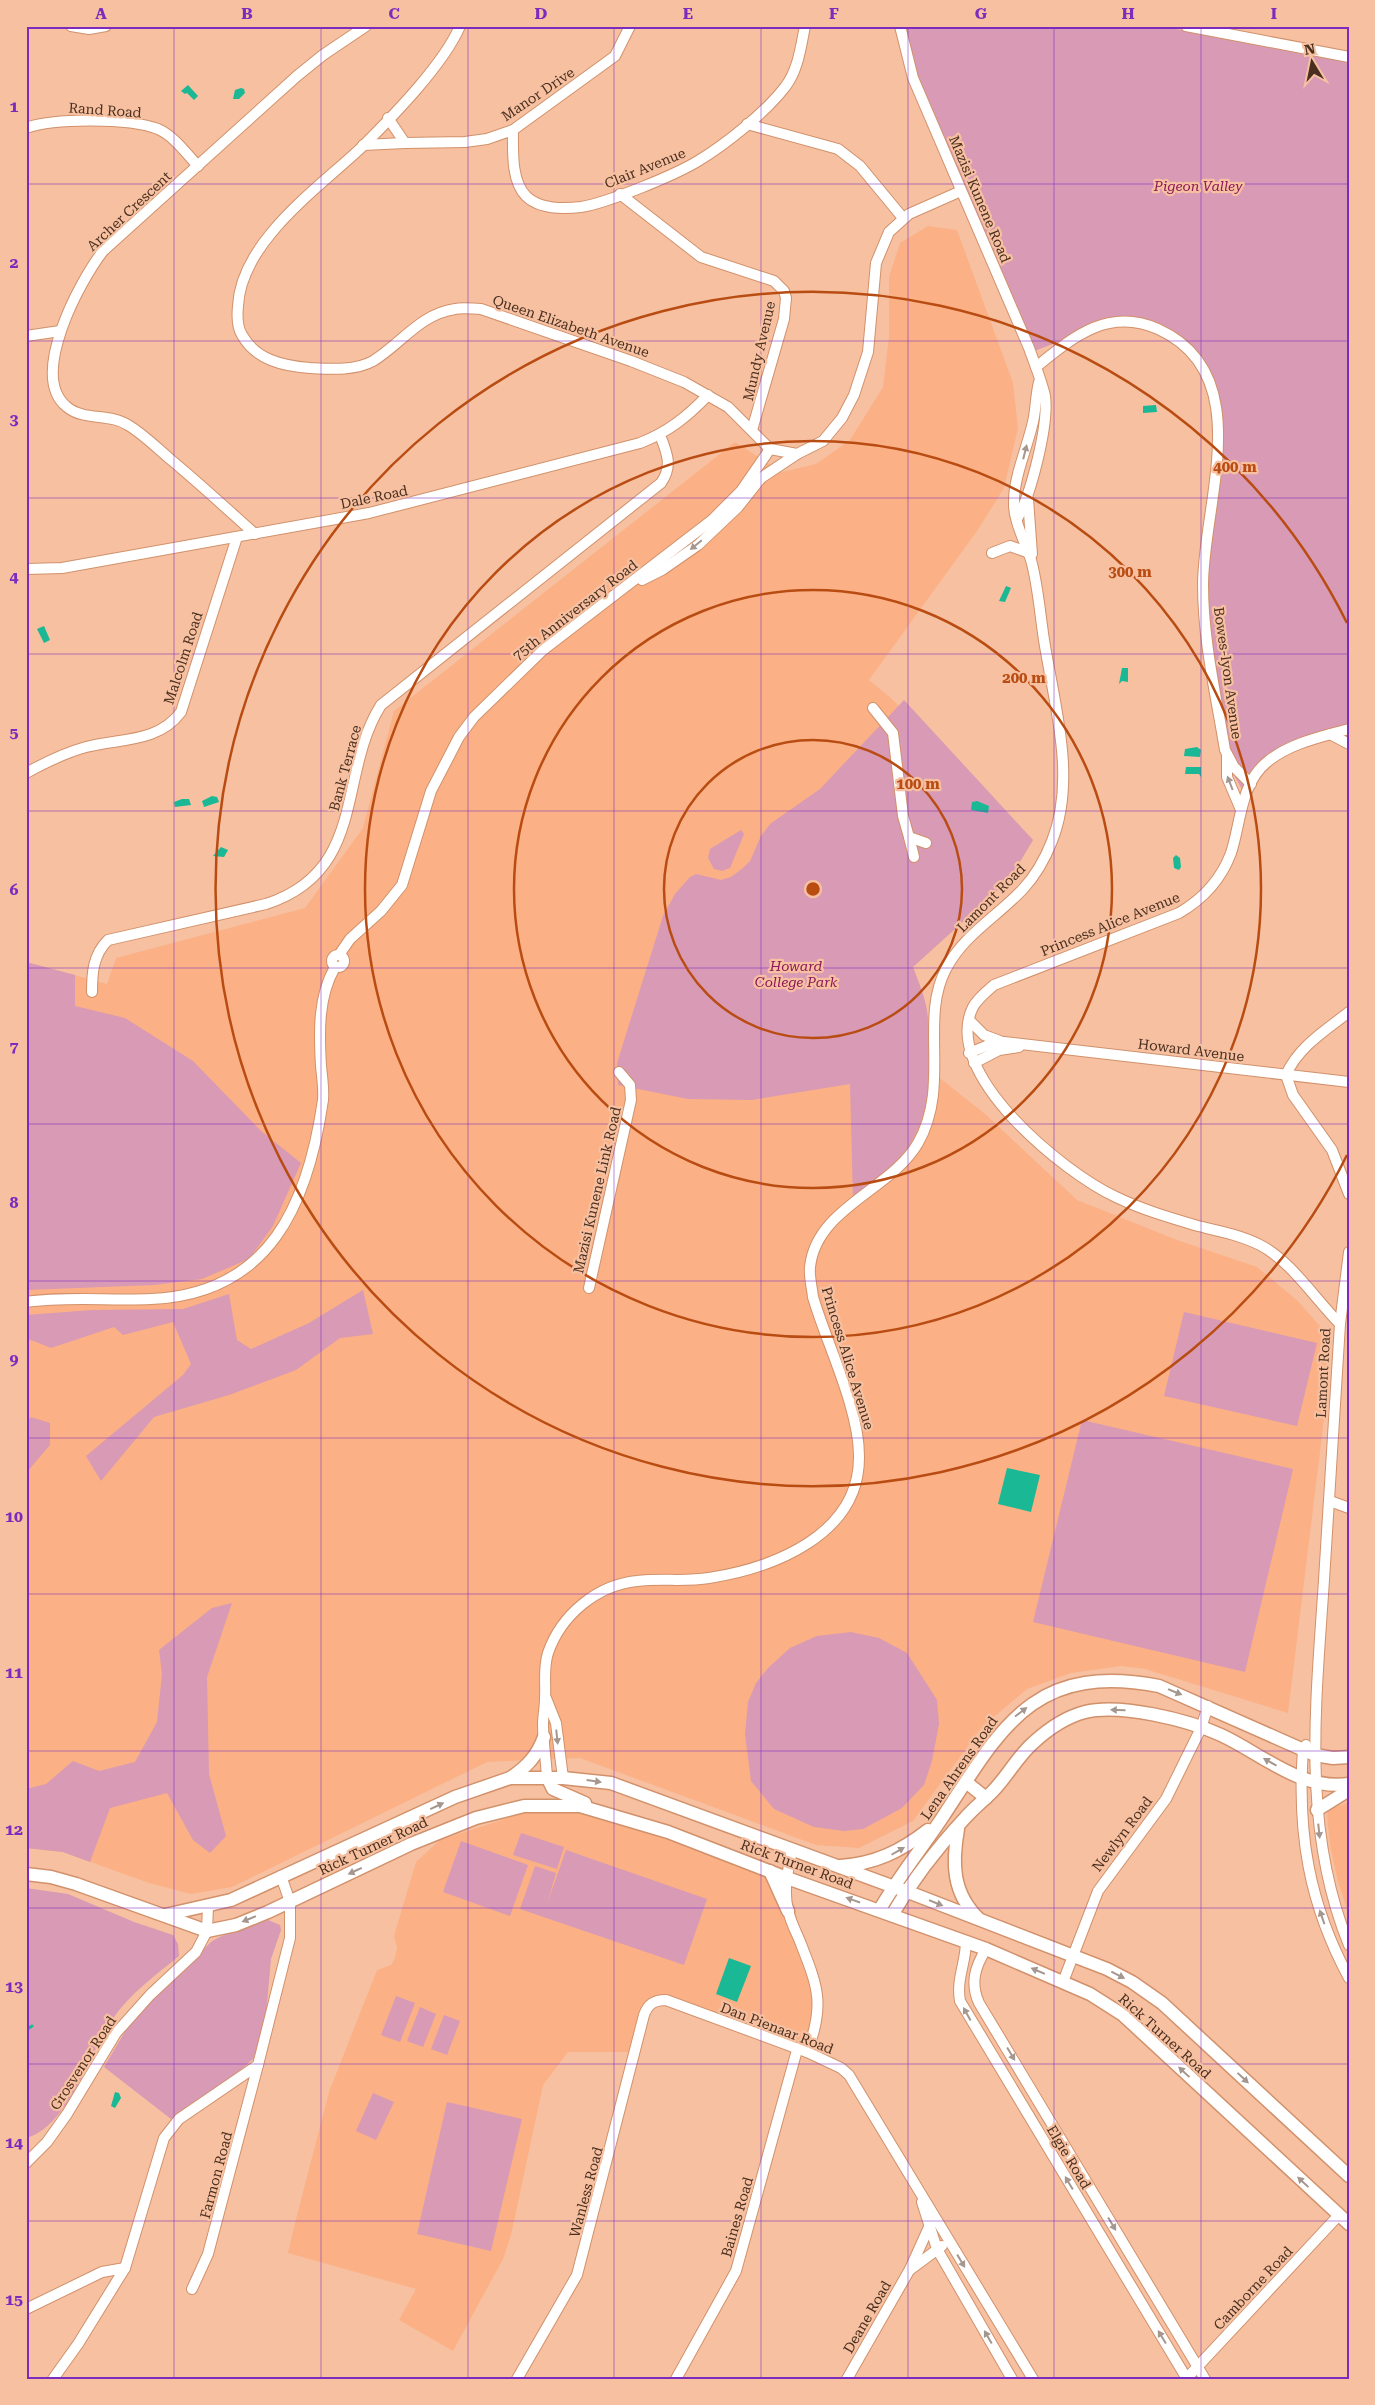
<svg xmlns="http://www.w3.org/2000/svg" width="1375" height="2405" viewBox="0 0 1375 2405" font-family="'Roboto Serif',serif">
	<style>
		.built { fill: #fbb185 }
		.green { fill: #d89ab5 }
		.water { fill: #1ab894 }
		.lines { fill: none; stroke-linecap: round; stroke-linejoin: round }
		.stream { stroke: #1ab894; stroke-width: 3 }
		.minor-casing { stroke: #d1916b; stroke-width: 12 }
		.major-casing { stroke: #d1916b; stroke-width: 15 }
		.minor { stroke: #fff; stroke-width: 10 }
		.major { stroke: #fff; stroke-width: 12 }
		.oneway { fill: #a4978f }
		.grid { fill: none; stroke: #7b2cbf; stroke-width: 1; stroke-opacity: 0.55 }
		.ring { fill: none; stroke: #b94c12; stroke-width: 2.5 }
		.labels { text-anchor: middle; stroke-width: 4.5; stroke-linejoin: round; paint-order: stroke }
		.street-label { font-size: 14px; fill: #4a2f1f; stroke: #f6c0a1 }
		.park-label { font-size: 14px; font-style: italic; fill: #8c175b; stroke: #f6c0a1 }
		.centre { fill: #b94c12; stroke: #f6c0a1; stroke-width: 2.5 }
		.ring-label { font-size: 15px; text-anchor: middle; font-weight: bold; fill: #b94c12; stroke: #f6c0a1; stroke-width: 4.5; stroke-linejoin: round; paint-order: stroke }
		.neatline { fill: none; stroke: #7b2cbf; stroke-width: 2 }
		.grid-label { font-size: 16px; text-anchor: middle; font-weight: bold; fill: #7b2cbf }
	</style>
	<rect width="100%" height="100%" fill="#f6c0a1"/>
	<g class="built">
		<path d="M928,226l29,4 56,153 5,45 -14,60 -27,43 -108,149 23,19 141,141 -24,40 -96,87 14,42 4,62 54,43 92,86 100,40 80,27 42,35 25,29 5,47 -41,335 -143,-44 -24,-3 -50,7 -44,16 -45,38 -69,94 -54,27 -43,-3 -236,-87 -93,4 -255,125 -41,7 -42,-11 -86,-31 -37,-4v-886l81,22 9,-26 189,-50 58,-80 31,-117 341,-269 47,30 34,-8 34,-24 33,-53 6,-50v-60l11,-34z"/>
		<path d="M1349,1802v114l-12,-39 -7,-32 -3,-31 4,-5z"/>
		<path d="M588,1809l199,72 31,116 -14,49 -148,-49 -25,55h-63l-25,33 -32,150 -8,24 -50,92 -54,-31 17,-31 -128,-36 6,-26 35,-135 48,-122 14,-5 4,-7 2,-10 -3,-12 22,-74 24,-22 92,-30z"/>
	</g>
	<g class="green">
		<path d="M904,26h256l189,36v667l-62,19 -43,45 -20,-36 -22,-137 16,-147 -7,-78 -13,-30 -30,-30 -39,-10 -29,1 -71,27 -129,-308z"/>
		<path d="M904,700l129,140 -24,40 -96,87c5,14 12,29 14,44 6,43 7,91 -15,130 -11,20 -40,45 -59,59l-3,-116 -98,16 -64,-1 -70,-14 -1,-22 46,-147 12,-22 15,-17 6,-3 25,6 10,-3 12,-9 7,-7 11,-25 9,-12 50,-35z"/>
		<path d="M741,830l3,4 -14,34 -8,3 -8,-2 -6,-11 2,-9z"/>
		<path d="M26,962l49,13v31l50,12 68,43 68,70 40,32 -28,63 -24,33 -47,20 -48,6 -128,5z"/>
		<path d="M363,1290l10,44 -33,4 -44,32 -67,25 -75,22 -53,64 -15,-25 97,-81 8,-11 -18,-42 -50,13 -9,-8 -63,21 -25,-10v-23l66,-5 91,-1 46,-15 8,46 14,9 58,-26z"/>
		<path d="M1184,1312l133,31 -20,83 -133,-30z"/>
		<path d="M31,1417l19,6v22l-24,28v-50z"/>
		<path d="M1082,1420l211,49 -48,203 -212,-50z"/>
		<path d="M232,1603l-25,74 2,97 17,62 -16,17 -17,-13 -26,-47 -57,15 -20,54 -27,-10 -37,-4v-59l20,-5 27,-23 26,10 36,-9 22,-40 5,-48 -3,-24 53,-42z"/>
		<path d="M851,1632l28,6 28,15 30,47 2,24 -7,37 -8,24 -22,23 -39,21 -19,2 -30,-4 -40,-18 -23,-28 -6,-47 3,-32 8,-19 12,-15 22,-20 27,-12z"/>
		<path d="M521,1833l43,14 -7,22 -44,-14z"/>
		<path d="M461,1841l67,24 -18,51 -67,-24z"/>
		<path d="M566,1850l141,49 -23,66 -164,-56 15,-43 21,7 -9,31z"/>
		<path d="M26,1888l42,6 66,28 39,13 5,9 1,12c-23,19 -50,38 -67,64 -22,33 -45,108 -86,118z"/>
		<path d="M268,1920l12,5 1,5 -10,29 -5,56 -12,43 -28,25 -37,22 -18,14 -67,-52 26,-44 81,-81c12,-9 41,-17 57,-22z"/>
		<path d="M396,1996l19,7 -15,39 -19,-7z"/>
		<path d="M420,2007l16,7 -13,33 -16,-6z"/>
		<path d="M444,2015l16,6 -13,34 -16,-6z"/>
		<path d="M373,2093l21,9 -18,38 -20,-9z"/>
		<path d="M447,2102l75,17 -31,132 -74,-17z"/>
	</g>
	<g class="water">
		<path d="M188,85l10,11 -4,4 -7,-7 -2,1 -4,-3z"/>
		<path d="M241,88l3,1 1,4 -6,6h-6l2,-9z"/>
		<path d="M1156,405l1,7 -14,1v-7z"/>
		<path d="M1006,586l5,2 -6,14 -6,-1z"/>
		<path d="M44,626l6,14 -6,3 -7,-14z"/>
		<path d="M1122,668h6v14l-6,-1 -3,3z"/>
		<path d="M1197,747l4,3 -1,7 -16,-1 1,-7z"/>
		<path d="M1186,767h15v10l-2,-3h-14z"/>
		<path d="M212,796l5,1 2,5 -15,5 -2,-6z"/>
		<path d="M182,799h7l2,6 -16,2 -1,-5z"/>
		<path d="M977,801l12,5 -1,7 -17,-3 1,-8z"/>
		<path d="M221,847l7,3 -4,7 -11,-1z"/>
		<path d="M1176,855l4,3 1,9 -2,3 -5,-2 -1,-10z"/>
		<path d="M1007,1468l33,7 -9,37 -33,-8z"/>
		<path d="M729,1958l22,8 -14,36 -21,-8z"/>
		<path d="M115,2092l4,1 2,5 -6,10 -4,-2z"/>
	</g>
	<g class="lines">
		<path class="stream" d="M26,2030l6,-4"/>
		<defs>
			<g id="minor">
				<path d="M71,26l18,3 17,-3"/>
				<path d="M460,26c-16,38 -67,90 -97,120 -43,41 -122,95 -125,160 -1,10 -1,21 4,29 14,25 41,31 68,33 20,1 45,3 63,-7 28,-17 47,-47 82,-52 8,-2 18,0 26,0l150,52 53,21 44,25 42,42 27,5 26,-13 19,-23 12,-23 14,-43 8,-89 13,-31 20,-18 52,-23"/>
				<path d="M900,26l13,52 116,270c5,14 13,34 16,48 4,28 -14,99 -28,123"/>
				<path d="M1186,26l163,31"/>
				<path d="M388,118l17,25 60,-1 22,-3 26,-9 102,-74 15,-30"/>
				<path d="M747,124l91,25 22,17 43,52"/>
				<path d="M26,128c29,-10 103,-10 132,1 16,7 28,24 40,37"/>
				<path d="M513,130c0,20 -2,51 13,66 13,13 38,13 55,11 26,-4 94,-32 117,-46 28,-17 67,-48 87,-74 13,-16 16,-41 20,-61"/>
				<path d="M363,145l42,-2"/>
				<path d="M620,194l81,63 73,24 10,10 2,7 -2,21 -32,111"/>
				<path d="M26,336l34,-5"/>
				<path d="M1036,367c37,-30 72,-60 122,-38 100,45 45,174 45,256 0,55 13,110 22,165l9,17 17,17"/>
				<path d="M1028,499l4,55"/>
				<path d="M255,534c-28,-25 -56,-51 -85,-75 -14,-12 -27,-25 -42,-34 -18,-12 -44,-4 -61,-18 -39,-31 13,-126 36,-156l194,-175 26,-21 43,-29"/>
				<path d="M992,553l18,-7 17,6"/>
				<path d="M26,569l36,-1 307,-55 271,-70c28,-11 47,-26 68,-48"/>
				<path d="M642,580l20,-10 36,-25 40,-38 23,-29 36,-24"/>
				<path d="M873,708l20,25 10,83 6,21 17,6"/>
				<path d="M1349,729c-28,8 -59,14 -82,33 -27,22 -26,61 -36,91 -10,27 -28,46 -52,60l-185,72c-7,6 -16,13 -21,22 -33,66 91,166 143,190 27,13 55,21 82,29 21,5 42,9 62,19 30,15 56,55 80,79 -5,85 -10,170 -16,256 -8,123 -23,248 25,365"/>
				<path d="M1330,734l19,10"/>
				<path d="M1227,755v22l14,33"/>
				<path d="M26,773c20,-11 38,-20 60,-26 34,-9 72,-4 95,-35l56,-175"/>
				<path d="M909,837l5,20"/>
				<circle cx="338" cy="961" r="6"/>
				<path d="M339,955l11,-16 31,-28 21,-26 29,-94 28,-54 15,-20 69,-67 169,-130 29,-29 29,-42"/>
				<path d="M92,992c0,-19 1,-37 16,-52l158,-36c102,-33 71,-130 115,-199l280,-222c12,-17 6,-30 -1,-48"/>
				<path d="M1349,1012c-23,18 -51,35 -63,63l7,20 39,55 17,44"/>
				<path d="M969,1020l15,15 16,6"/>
				<path d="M969,1053l17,-7 18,-4 345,40"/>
				<path d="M974,1063l25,-13 20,-3"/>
				<path d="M589,1288l42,-188 -1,-15 -11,-13"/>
				<path d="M26,1302c41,-6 84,-1 125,-3 119,-5 157,-95 172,-199 1,-11 -1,-23 -2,-34 -2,-34 -3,-69 14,-99"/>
				<path d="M1340,1324l9,-72"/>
				<path d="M1330,1501l19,7"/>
				<path d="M546,1698l10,25 7,55"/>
				<path d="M1306,1745l-3,4c-6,84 6,155 46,229"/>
				<path d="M547,1777c-1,-17 -4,-35 -4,-53 0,-8 2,-17 2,-26 1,-15 -2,-30 3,-45 13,-38 49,-68 89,-72 24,-3 48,1 72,-3 64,-10 151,-43 150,-122 0,-48 -32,-111 -46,-159 -1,-10 -4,-20 -3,-30 6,-59 81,-77 108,-124 33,-58 1,-123 28,-174 17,-34 52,-53 77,-80 13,-14 22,-30 29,-48 25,-63 2,-137 -8,-201 -4,-26 -6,-55 -13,-80 -6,-19 -18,-39 -17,-59 0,-26 15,-57 20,-84 2,-12 2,-23 5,-35"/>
				<path d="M792,1850c-4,20 -9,40 -4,60 2,10 7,20 11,29 18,46 27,64 8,113"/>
				<path d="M966,1941c0,22 -10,38 -6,60l227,378"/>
				<path d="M986,1949c-11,18 -16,34 -7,54l226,376"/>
				<path d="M1063,1982l35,-91 68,-92 35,-71 7,-22"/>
				<path d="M26,2163l21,-21 20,-28 49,-81 34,-38 46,-43 11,-21 1,-25"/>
				<path d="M922,2202l15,47 75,130"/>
				<path d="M911,2269l31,-23"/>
				<path d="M192,2289l16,-35 50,-189"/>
				<path d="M26,2309l76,-37 23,-4"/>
				<path d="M1187,2378l152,-163"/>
				<path d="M53,2379l25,-35 47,-76 39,-130 15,-19 79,-54 32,-127v-36l-9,-26"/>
				<path d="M517,2379l60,-104 67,-260c4,-11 10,-15 22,-15l141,52 34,16 8,7 184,304"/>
				<path d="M676,2379l60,-108 61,-221"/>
				<path d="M847,2379l63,-110 19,-42"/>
			</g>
			<g id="major">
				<path d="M547,1777l6,12 32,14"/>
				<path d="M510,1778c17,-11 27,-22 34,-41"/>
				<path d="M966,1782l20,16"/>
				<path d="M1317,1810l32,-20"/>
				<path d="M958,1829c-6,34 -6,64 21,90"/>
				<path d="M840,1866c35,-2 61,-15 88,-36"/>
				<path d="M770,1871l18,40"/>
				<path d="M26,1874l25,3 25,7 131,47 29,-6 32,-13 143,-68 65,-26 48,-12h56l88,26 119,46 199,71 104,45 33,21 226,209"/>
				<path d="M880,1909c19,-33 43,-62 64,-94 60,-92 92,-152 215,-129l156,69 18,3 16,-1"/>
				<path d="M165,1915l66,-15 224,-103 55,-19h53l48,5 305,112 191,74 25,13 30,21 187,173"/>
				<path d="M892,1915c20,-34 46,-68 73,-97 8,-9 18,-17 27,-26 15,-15 25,-35 41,-49 14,-13 33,-26 52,-31 35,-9 103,8 136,23 41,19 80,56 128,49"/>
			</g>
		</defs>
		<use href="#minor" class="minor-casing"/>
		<use href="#major" class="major-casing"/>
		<use href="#minor" class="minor"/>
		<use href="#major" class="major"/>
	</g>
	<defs><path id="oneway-solid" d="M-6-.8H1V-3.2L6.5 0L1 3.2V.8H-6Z" transform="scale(1.25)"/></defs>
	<g class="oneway">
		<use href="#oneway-solid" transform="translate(1025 452) rotate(-76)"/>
		<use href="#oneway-solid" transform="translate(696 545) rotate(141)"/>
		<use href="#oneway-solid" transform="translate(1230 783) rotate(-111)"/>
		<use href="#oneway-solid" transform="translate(1175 1692) rotate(22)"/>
		<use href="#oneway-solid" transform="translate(1118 1710) rotate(-179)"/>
		<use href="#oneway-solid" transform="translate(1021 1712) rotate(-37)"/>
		<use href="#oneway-solid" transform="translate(557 1737) rotate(84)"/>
		<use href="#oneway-solid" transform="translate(1270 1762) rotate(-151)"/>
		<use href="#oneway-solid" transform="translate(594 1781) rotate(8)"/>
		<use href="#oneway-solid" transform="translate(437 1806) rotate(-25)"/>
		<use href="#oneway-solid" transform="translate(1319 1831) rotate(84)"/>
		<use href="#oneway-solid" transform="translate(898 1851) rotate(-30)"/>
		<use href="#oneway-solid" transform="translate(355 1871) rotate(155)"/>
		<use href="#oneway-solid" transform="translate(853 1900) rotate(-161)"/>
		<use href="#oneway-solid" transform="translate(936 1903) rotate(22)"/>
		<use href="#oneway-solid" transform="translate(1322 1917) rotate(-109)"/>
		<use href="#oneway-solid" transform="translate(249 1919) rotate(158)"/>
		<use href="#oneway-solid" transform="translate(1038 1971) rotate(-157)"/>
		<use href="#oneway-solid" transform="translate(1118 1975) rotate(27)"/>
		<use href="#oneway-solid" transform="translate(967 2014) rotate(-119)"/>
		<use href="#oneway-solid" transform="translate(1011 2054) rotate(59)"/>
		<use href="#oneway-solid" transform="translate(1184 2072) rotate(-137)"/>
		<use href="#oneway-solid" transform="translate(1243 2078) rotate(43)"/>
		<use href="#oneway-solid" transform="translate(1303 2182) rotate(-137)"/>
		<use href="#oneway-solid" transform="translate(1069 2183) rotate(-121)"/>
		<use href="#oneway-solid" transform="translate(1112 2224) rotate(59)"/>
		<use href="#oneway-solid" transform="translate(961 2261) rotate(59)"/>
		<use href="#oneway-solid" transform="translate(988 2337) rotate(-120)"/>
		<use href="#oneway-solid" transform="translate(1162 2337) rotate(-121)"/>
	</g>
	<path class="grid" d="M174,26v2353M321,26v2353M468,26v2353M614,26v2353M761,26v2353M908,26v2353M1054,26v2353M1201,26v2353M26,184h1323M26,341h1323M26,498h1323M26,654h1323M26,811h1323M26,968h1323M26,1124h1323M26,1281h1323M26,1438h1323M26,1594h1323M26,1751h1323M26,1908h1323M26,2064h1323M26,2221h1323"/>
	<g class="ring">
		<circle cx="813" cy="889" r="149"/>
		<circle cx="813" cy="889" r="299"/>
		<circle cx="813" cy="889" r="448"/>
		<path d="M1347 1155A597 597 0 1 1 1347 623"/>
	</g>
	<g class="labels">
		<g class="street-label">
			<text transform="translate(538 94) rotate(-34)" y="5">Manor Drive</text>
			<text transform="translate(105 110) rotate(4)" y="5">Rand Road</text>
			<text transform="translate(645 168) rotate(-22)" y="5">Clair Avenue</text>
			<text transform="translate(980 199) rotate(67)" y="5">Mazisi Kunene Road</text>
			<text transform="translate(129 211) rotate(-43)" y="5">Archer Crescent</text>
			<text transform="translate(571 326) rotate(19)" y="5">Queen Elizabeth Avenue</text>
			<text transform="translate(759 351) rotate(-77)" y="5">Mundy Avenue</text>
			<text transform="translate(374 497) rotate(-12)" y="5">Dale Road</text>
			<text transform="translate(575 610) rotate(-38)" y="5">75th Anniversary Road</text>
			<text transform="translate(183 658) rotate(-72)" y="5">Malcolm Road</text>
			<text transform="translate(1228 673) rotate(82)" y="5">Bowes-lyon Avenue</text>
			<text transform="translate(345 768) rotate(-75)" y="5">Bank Terrace</text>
			<text transform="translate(991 898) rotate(-45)" y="5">Lamont Road</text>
			<text transform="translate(1110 924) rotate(-22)" y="5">Princess Alice Avenue</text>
			<text transform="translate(1191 1050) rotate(7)" y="5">Howard Avenue</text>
			<text transform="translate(597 1190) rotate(-77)" y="5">Mazisi Kunene Link Road</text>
			<text transform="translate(848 1358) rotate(73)" y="5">Princess Alice Avenue</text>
			<text transform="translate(1323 1373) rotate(-87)" y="5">Lamont Road</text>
			<text transform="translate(959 1768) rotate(-55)" y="5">Lena Ahrens Road</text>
			<text transform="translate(1122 1834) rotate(-53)" y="5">Newlyn Road</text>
			<text transform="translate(373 1846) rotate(-25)" y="5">Rick Turner Road</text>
			<text transform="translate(797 1864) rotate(20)" y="5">Rick Turner Road</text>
			<text transform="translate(777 2028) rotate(21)" y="5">Dan Pienaar Road</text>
			<text transform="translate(1165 2036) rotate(42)" y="5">Rick Turner Road</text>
			<text transform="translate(83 2063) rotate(-57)" y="5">Grosvenor Road</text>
			<text transform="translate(1069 2157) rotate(59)" y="5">Elgie Road</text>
			<text transform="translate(216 2175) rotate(-75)" y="5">Farmon Road</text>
			<text transform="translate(586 2192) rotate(-75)" y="5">Wanless Road</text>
			<text transform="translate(737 2217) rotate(-74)" y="5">Baines Road</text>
			<text transform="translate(1253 2288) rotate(-47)" y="5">Camborne Road</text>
			<text transform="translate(867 2317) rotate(-60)" y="5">Deane Road</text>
		</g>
		<g class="park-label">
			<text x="1198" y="191">Pigeon Valley</text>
			<text x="796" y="971">Howard<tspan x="796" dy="16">College Park</tspan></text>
		</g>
	</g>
	<circle cx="813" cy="889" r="8" class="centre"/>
	<g class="ring-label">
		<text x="1235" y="472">400 m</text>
		<text x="1130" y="577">300 m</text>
		<text x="1024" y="683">200 m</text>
		<text x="918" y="789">100 m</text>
	</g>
	<rect width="1375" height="2405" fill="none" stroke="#f6c0a1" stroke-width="55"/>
	<g transform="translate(1312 62) rotate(350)" stroke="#f6c0a1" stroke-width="4" paint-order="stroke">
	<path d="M0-4L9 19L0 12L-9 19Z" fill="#4a2f1f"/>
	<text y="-8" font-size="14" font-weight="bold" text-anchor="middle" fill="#4a2f1f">N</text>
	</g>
	<rect x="28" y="28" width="1320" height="2350" class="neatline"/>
	<g class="grid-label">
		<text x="101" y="19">A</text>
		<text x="247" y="19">B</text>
		<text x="394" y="19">C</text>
		<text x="541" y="19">D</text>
		<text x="688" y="19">E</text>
		<text x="834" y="19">F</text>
		<text x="981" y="19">G</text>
		<text x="1128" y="19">H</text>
		<text x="1274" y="19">I</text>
		<text x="14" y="112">1</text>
		<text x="14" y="268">2</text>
		<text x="14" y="425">3</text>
		<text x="14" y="582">4</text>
		<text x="14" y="738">5</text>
		<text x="14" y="895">6</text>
		<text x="14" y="1052">7</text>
		<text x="14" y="1208">8</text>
		<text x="14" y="1365">9</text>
		<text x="14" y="1522">10</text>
		<text x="14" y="1678">11</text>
		<text x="14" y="1835">12</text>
		<text x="14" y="1992">13</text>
		<text x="14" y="2148">14</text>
		<text x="14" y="2305">15</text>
	</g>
</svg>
